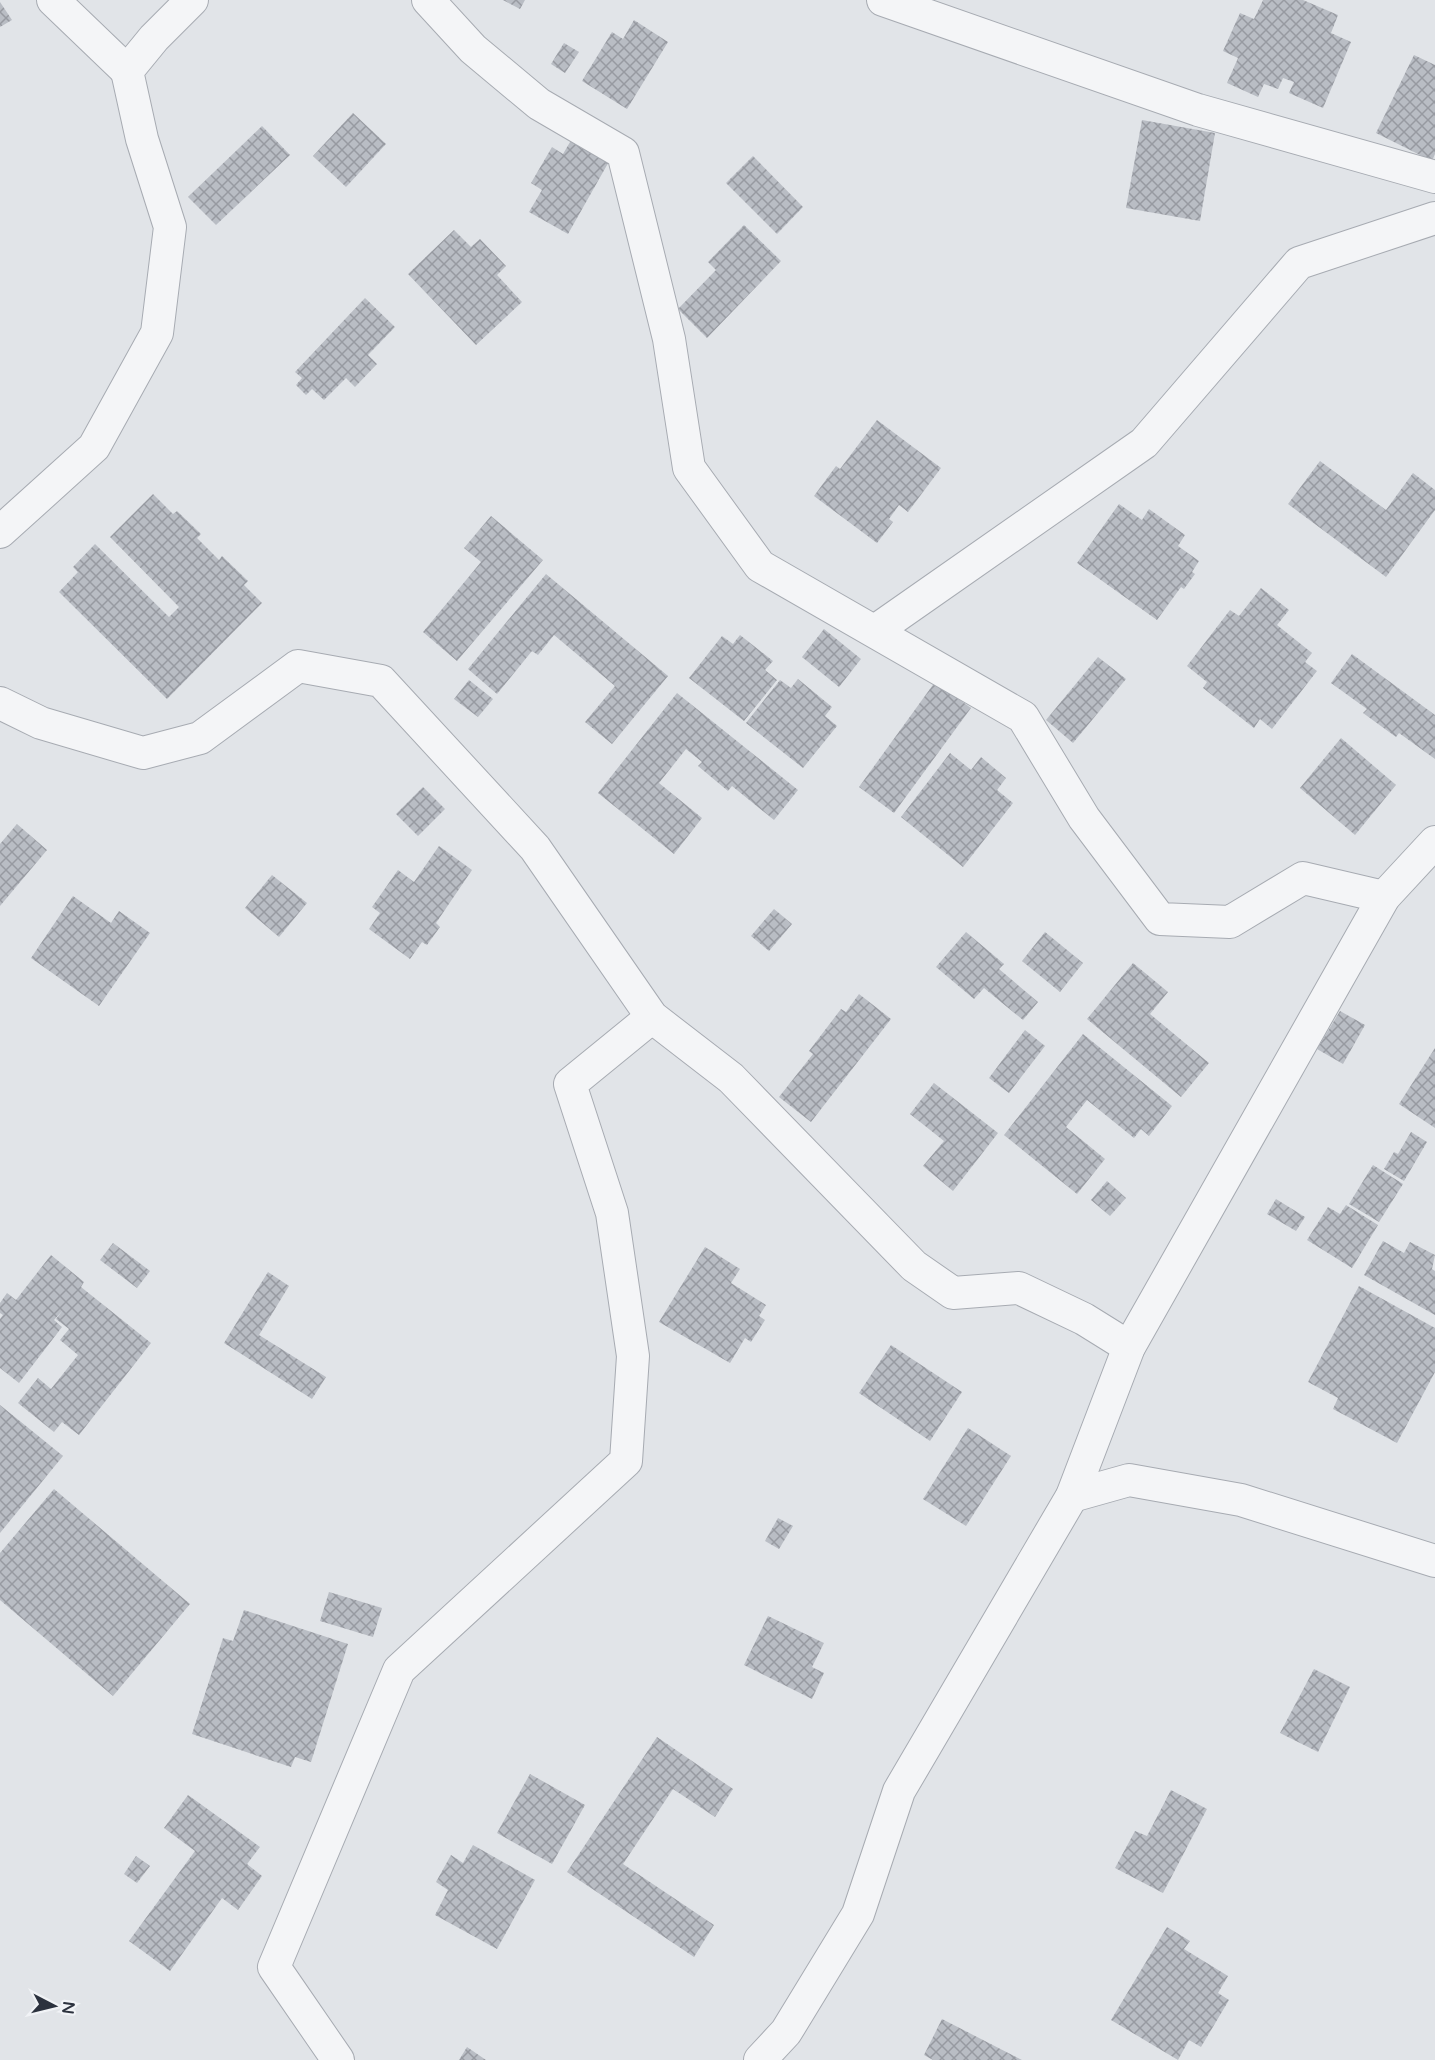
<svg xmlns="http://www.w3.org/2000/svg" width="1435" height="2060" viewBox="0 0 1435 2060" font-family="'Varela Round',sans-serif">
	<style>
		.building { fill: url(#building-cross-hatch) }
		.lines { fill: none; stroke-linecap: round; stroke-linejoin: round }
		.minor-casing { stroke: #a7abb2; stroke-width: 34 }
		.minor { stroke: #f4f5f7; stroke-width: 32 }
	</style>
	<defs>
		<pattern id="building-cross-hatch" width="8" height="8" patternUnits="userSpaceOnUse" patternTransform="scale(1.5)"><rect width="8" height="8" fill="#b9bdc4"/><path d="M0 0l8 8M0 8l8-8" fill="none" stroke="#979aa1"/></pattern>
	</defs>
	<rect width="100%" height="100%" fill="#e1e4e8"/>
	<g class="building">
		<path d="M503,0h22l-5,9z"/>
		<path d="M1263,0h40l35,15 -7,18 20,9 -28,66 -34,-15 5,-11 -11,-4 -5,11 -14,-5 -6,13 -31,-14 11,-25 -15,-7 17,-38 14,6z"/>
		<path d="M0,2l12,18 -12,7z"/>
		<path d="M634,20l34,22 -41,67 -45,-28 30,-49 11,7z"/>
		<path d="M564,43l15,9 -14,21 -14,-9z"/>
		<path d="M1414,55l21,10v89l-3,7 -56,-28z"/>
		<path d="M353,113l33,31 -40,43 -33,-31z"/>
		<path d="M1142,120l73,13 -15,88 -74,-13z"/>
		<path d="M262,126l28,29 -74,70 -28,-28z"/>
		<path d="M573,137l38,21 -43,76 -39,-22 13,-22 -11,-7 21,-36 11,7z"/>
		<path d="M753,156l50,51 -26,27 -51,-51z"/>
		<path d="M744,225l37,36 -74,77 -29,-29 38,-39 -8,-8z"/>
		<path d="M454,230l17,17 9,-8 26,27 -9,9 25,27 -46,43 -68,-71z"/>
		<path d="M365,298l30,29 -27,28 9,9 -22,23 -9,-9 -22,22 -12,-11 -6,6 -10,-10 6,-7 -7,-6z"/>
		<path d="M877,420l64,48 -33,44 -9,-7 -10,14 4,3 -16,21 -63,-47 22,-30 4,3z"/>
		<path d="M1320,461l66,49 27,-37 22,17v20l-49,67 -98,-73z"/>
		<path d="M153,494l20,20 4,-3 24,23 -4,4 22,22 3,-4 26,25 -4,4 18,18 -95,96 -108,-107 19,-20 -5,-5 22,-23 74,73 10,-10 -69,-70z"/>
		<path d="M1119,504l23,16 7,-11 36,26 -7,11 21,15 -7,11 3,2 -11,15 -3,-2 -24,33 -80,-57z"/>
		<path d="M491,516l52,44 -86,101 -34,-29 58,-70 -17,-14z"/>
		<path d="M546,574l122,102 -56,68 -27,-22 30,-36 -61,-51 -16,20 -6,-4 -35,43 -29,-25z"/>
		<path d="M1261,588l28,22 -12,15 35,28 -7,9 12,9 -45,58 -12,-10 -6,9 -51,-40 4,-6 -20,-16 43,-56 9,6z"/>
		<path d="M824,629l37,30 -22,28 -37,-30z"/>
		<path d="M740,635l33,26 -8,9 12,10 -33,41 -55,-43 33,-42 11,8z"/>
		<path d="M1352,654l83,61v44l-36,-26 -3,4 -33,-24 4,-4 -36,-26z"/>
		<path d="M1098,657l28,22 -53,64 -27,-23z"/>
		<path d="M798,679l34,28 -7,9 12,10 -34,42 -57,-45 34,-43 11,8z"/>
		<path d="M469,680l24,19 -15,18 -24,-18z"/>
		<path d="M935,682l36,26 -77,105 -35,-26z"/>
		<path d="M677,693l121,97 -24,30 -42,-34 -4,5 -30,-25 4,-4 -16,-13 -27,34 43,35 -28,36 -76,-61z"/>
		<path d="M1341,738l55,47 -41,50 -55,-47z"/>
		<path d="M950,753l21,17 10,-13 25,21 -9,12 16,13 -50,64 -62,-50z"/>
		<path d="M423,787l22,22 -27,27 -22,-22z"/>
		<path d="M17,824l30,26 -47,56v-62z"/>
		<path d="M439,846l33,24 -36,53 4,4 -13,18 -5,-3 -12,17 -41,-30 11,-16 -8,-6 26,-37 16,12z"/>
		<path d="M272,875l35,28 -28,34 -34,-29z"/>
		<path d="M73,896l38,27 8,-12 31,22 -51,73 -68,-48z"/>
		<path d="M774,909l18,15 -23,27 -18,-15z"/>
		<path d="M966,932l38,32 -5,5 39,33 -15,18 -39,-32 -10,11 -38,-32z"/>
		<path d="M1045,932l38,31 -23,29 -38,-31z"/>
		<path d="M1133,963l35,29 -18,22 59,49 -28,34 -94,-78z"/>
		<path d="M859,994l32,25 -80,103 -32,-25 34,-43 -4,-3 32,-42 5,3z"/>
		<path d="M1340,1011l25,14 -22,39 -26,-15z"/>
		<path d="M1025,1030l20,16 -36,47 -20,-15z"/>
		<path d="M1083,1034l89,72 -23,30 -8,-7 -7,9 -47,-38 -21,27 39,32 -28,35 -73,-59z"/>
		<path d="M1435,1048v80l-36,-24z"/>
		<path d="M934,1083l64,50 -45,58 -30,-25 21,-25 -34,-27z"/>
		<path d="M1411,1132l16,10 -23,39 -20,-12 10,-17 4,2z"/>
		<path d="M1373,1165l30,19 -24,38 -30,-18z"/>
		<path d="M1107,1181l19,17 -16,18 -19,-16z"/>
		<path d="M1276,1199l29,18 -9,14 -29,-17z"/>
		<path d="M1346,1205l32,20 -26,43 -45,-28 21,-33 12,7z"/>
		<path d="M1383,1241l21,12 6,-11 25,13 -3,14 3,2v44l-71,-40z"/>
		<path d="M113,1243l37,28 -13,17 -37,-28z"/>
		<path d="M705,1247l35,22 -9,14 35,22 -7,11 6,4 -14,22 -6,-4 -15,25 -71,-41z"/>
		<path d="M51,1255l33,27 -3,5 70,56 -72,92 -17,-13 -8,10 -36,-29 20,-25 13,11 27,-34 -18,-15 9,-11 -13,-10 7,-9 -9,10 8,7 -43,56 -19,-15v-49l3,-4 -3,-2v-10l7,-10 9,7z"/>
		<path d="M268,1272l21,14 -30,49 67,42 -14,22 -88,-56z"/>
		<path d="M1359,1286l76,42v44l-38,71 -64,-34 5,-11 -30,-16z"/>
		<path d="M891,1345l71,47 -32,49 -71,-48z"/>
		<path d="M0,1405l63,51 -63,77z"/>
		<path d="M968,1428l43,28 -45,70 -43,-27z"/>
		<path d="M54,1489l136,115 -77,92 -113,-96v-47z"/>
		<path d="M778,1518l15,8 -14,23 -14,-8z"/>
		<path d="M329,1592l53,16 -9,29 -53,-16z"/>
		<path d="M244,1610l104,34 -37,118 -16,-5 -4,10 -99,-33 31,-96 10,3z"/>
		<path d="M768,1616l56,27 -12,24 12,6 -12,26 -68,-34z"/>
		<path d="M1314,1669l36,18 -32,65 -38,-19z"/>
		<path d="M657,1737l76,52 -18,28 -42,-28 -50,75 91,61 -20,32 -127,-85z"/>
		<path d="M530,1774l55,31 -33,59 -55,-31z"/>
		<path d="M1171,1790l36,19 -44,84 -48,-25 20,-37 12,5z"/>
		<path d="M188,1795l72,52 -13,17 15,12 -24,34 -16,-12 -52,73 -41,-30 66,-90 -31,-23z"/>
		<path d="M473,1845l62,35 -38,69 -62,-34 13,-25 -12,-8 15,-27 12,8z"/>
		<path d="M136,1856l14,10 -13,17 -13,-9z"/>
		<path d="M1167,1927l23,14 -6,8 44,27 -10,17 11,7 -28,47 -12,-7 -11,20 -67,-40z"/>
		<path d="M942,2019l80,41h-89l-9,-5z"/>
		<path d="M467,2047l19,13h-27z"/>
	</g>
	<g class="lines">
		<defs>
			<g id="minor">
				<path d="M53,0l74,71"/>
				<path d="M428,0l45,49 66,55 84,49 46,186 20,129 71,98 263,151 61,101 76,101 70,3 73,-44 81,19"/>
				<path d="M883,0l315,110 237,67"/>
				<path d="M0,532l94,-85 63,-114 13,-106 -28,-88 -15,-68 27,-33 38,-38"/>
				<path d="M875,631l269,-188 155,-180 136,-45"/>
				<path d="M0,703l41,20 102,30 57,-15 98,-72 83,15 154,167 117,169 79,61 183,188 39,27 66,-5 65,31 45,28"/>
				<path d="M1072,1496l57,-16 112,20 194,61"/>
				<path d="M338,2060l-64,-93 125,-297 227,-209 7,-105 -21,-143 -42,-129 82,-67"/>
				<path d="M760,2060l26,-28 72,-118 41,-123 173,-295 57,-149 255,-450 51,-55"/>
			</g>
		</defs>
		<use href="#minor" class="minor-casing"/>
		<use href="#minor" class="minor"/>
	</g>
	<g transform="translate(54 2006) rotate(97)" stroke="#f1f3f6" stroke-width="4.5" paint-order="stroke">
	<path d="M0-4.5L10 22L0 15L-10 22Z" fill="#2c323e"/>
	<text y="-9" font-size="16" font-weight="bold" text-anchor="middle" fill="#2c323e">N</text>
	</g>
</svg>
